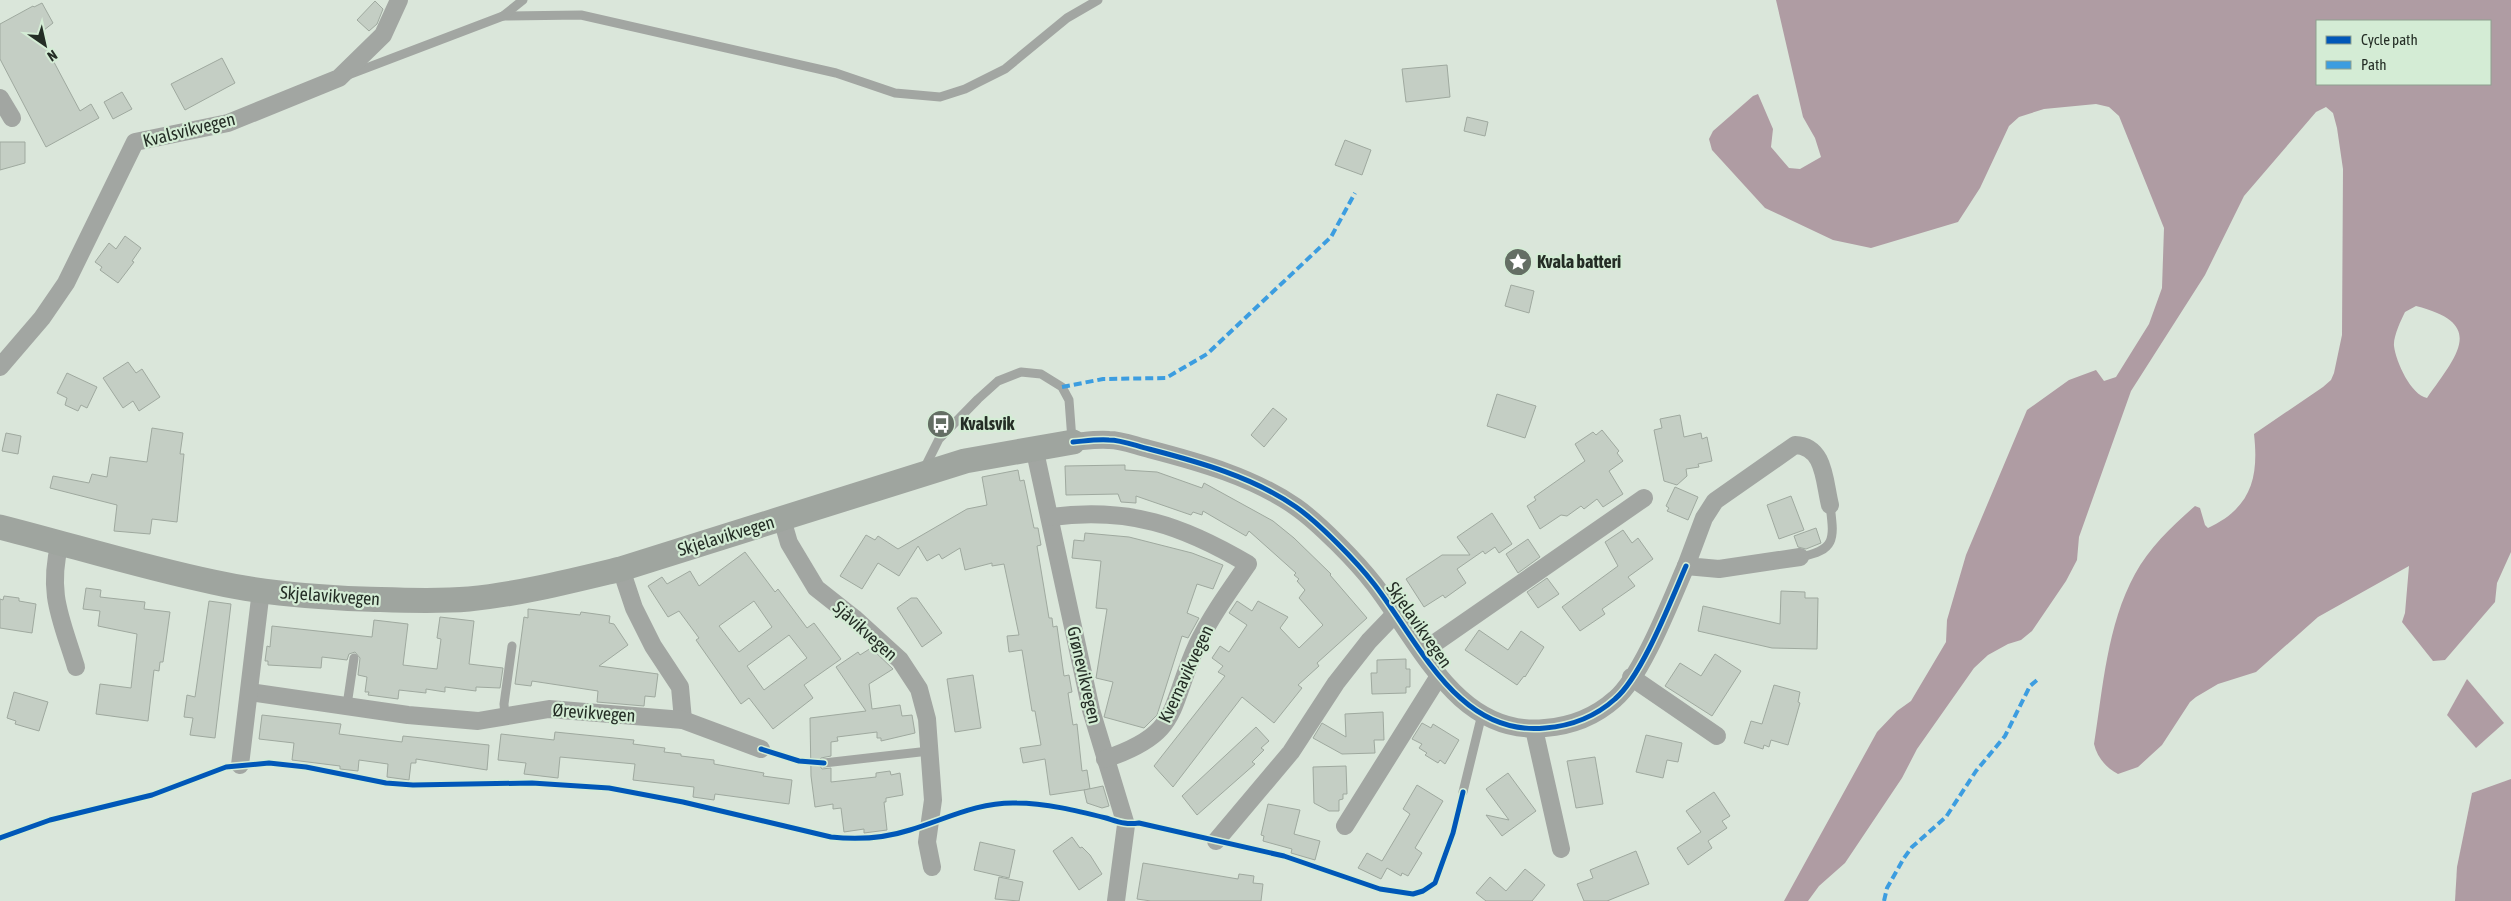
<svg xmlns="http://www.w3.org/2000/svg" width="2511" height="901" viewBox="0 0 2511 901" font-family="'Asap Condensed',sans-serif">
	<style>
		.water { fill: #af9ca3; fill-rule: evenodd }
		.building { fill: #c4cec4; stroke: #9fa99f; fill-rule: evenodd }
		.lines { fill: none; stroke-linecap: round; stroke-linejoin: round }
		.service { stroke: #a2a6a2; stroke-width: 9 }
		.minor { stroke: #a2a6a2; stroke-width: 18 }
		.secondary { stroke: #9fa59f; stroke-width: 25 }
		.quiet { stroke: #3c9de0; stroke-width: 4; stroke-dasharray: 8 4; stroke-linecap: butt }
		.cycleway-casing { stroke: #d4ecd5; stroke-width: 8 }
		.cycleway { stroke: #0057b8; stroke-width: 5 }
		.labels { text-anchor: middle; stroke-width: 4.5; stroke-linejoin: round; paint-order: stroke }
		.street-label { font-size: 18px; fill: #242d25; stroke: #d4ecd5 }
		.poi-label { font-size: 18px; font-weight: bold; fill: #242d25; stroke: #d4ecd5; text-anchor: start }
	</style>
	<rect width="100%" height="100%" fill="#dae6da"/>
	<g class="water">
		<path d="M1776,0h735v552l-14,31 -2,19 -50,58 -12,1 -31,-39 3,-9 4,-47 -91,51 -62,55 -38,12 -22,13 -6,5 -28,43 -24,22 -20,7c-12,-6 -21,-17 -24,-30 9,-56 13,-119 41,-170 14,-26 38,-49 60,-68l5,2 5,17 3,3c43,-20 51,-50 46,-94l69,-47 8,-7 3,-7 8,-38 1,-166 -6,-41 -4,-15 -7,-6 -10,5 -72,84 -39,79 -74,116 -52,146 -2,23 -11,21 -34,50 -11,9 -13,4 -20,11 -14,13 -57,81 -15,29 -57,85 -26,23 -11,15h-24l93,-169 20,-21 14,-10 35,-59 1,-22 19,-65 61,-145 42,-30 27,-10 8,11 12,-4 33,-53 13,-36 2,-60 -45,-112 -10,-9 -13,-3 -52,5 -25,8 -10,9 -29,62 -22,34 -87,26 -38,-8 -68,-32 -53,-58 -3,-11 4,-8 40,-35 5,-2 15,35 -2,18 18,21 11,1 21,-12 -6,-19 -12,-21zM2490,21v63h-173v-63zM2416,306c71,18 41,49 11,92 -16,-3 -31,-36 -33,-52 -1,-9 7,-26 11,-34z"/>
		<path d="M2467,679l37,44 -28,25 -29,-33z"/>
		<path d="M2511,779v122h-56l2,-34 15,-74z"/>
	</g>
	<g class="building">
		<path d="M375,1l8,8 -6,15 -8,7 -12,-11z"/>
		<path d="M42,3l11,20 -14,11 41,77 11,-7 8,14 -53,29 -46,-88v-35l33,-18 1,1z"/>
		<path d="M222,58l13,25 -50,27 -14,-26z"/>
		<path d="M1447,65l3,32 -44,5 -4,-33z"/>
		<path d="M122,92l10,17 -19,10 -9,-17z"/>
		<path d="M1467,117l21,5 -3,14 -21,-5z"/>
		<path d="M1345,140l26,10 -9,25 -27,-10z"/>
		<path d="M0,142h25v21l-25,7z"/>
		<path d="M125,236l16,12 -9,13 2,1 -16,21 -18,-13 2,-3 -7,-5 14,-19 7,6z"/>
		<path d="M1511,285l23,6 -5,22 -24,-7z"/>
		<path d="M128,362l8,11 6,-4 18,28 -21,14 -6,-10 -10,7 -20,-30z"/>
		<path d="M67,373l30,14 -10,21 -6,-3 -3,6 -13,-6 2,-7 -10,-5z"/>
		<path d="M1497,394l39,12 -11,32 -38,-12z"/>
		<path d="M1273,408l14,11 -23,28 -13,-12z"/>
		<path d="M1680,415l4,22 17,-4 1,6 5,-2 5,24 -14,3 1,3 -13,2 1,7 -10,9 -13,-4 -10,-51 8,-2 -2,-9z"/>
		<path d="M152,428l31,5 -3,21h4l-7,68 -25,-3 -2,15 -36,-3 3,-26 -67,-17 3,-12 36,7 3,-9 15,3 3,-20 37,5z"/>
		<path d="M1602,430l17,21 -2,2 6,8 -14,10 14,23 -20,13 -6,-8 -13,10 -3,-3 -14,10 -6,-1 -21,14 -13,-23 9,-6 -2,-3 51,-36 -10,-17 18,-12 3,3z"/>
		<path d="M6,433l15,3 -3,18 -16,-3z"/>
		<path d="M1125,465v5l32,2 45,16 2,-5 69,38 21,17 37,36 -1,1 37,43 -50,45 2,3 -21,19 4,3 -28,35 -32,-26 -69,90 -19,-21 71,-90 -7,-4 5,-6 -11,-8 8,-12 9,6 18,-27 -18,-12 8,-12 15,10 6,-10 30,16 -8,11 19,20 24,-23 -24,-27 6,-8 -8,-9 2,-2 -5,-4 2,-2 -47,-42 -3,5 -43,-25 -1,4 -9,-3 -2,3 -55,-19v7l-15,-1 -3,-8 -52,1 -1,-29z"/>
		<path d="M1018,470l2,11 4,-1 10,48h4l3,17 -4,1 12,72h3l1,9 4,-1 7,50 5,-1 3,17 -4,1 5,32 4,-1 5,47 5,-1 3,19 -40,6 -5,-36 -22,4 -3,-15 21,-3 -6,-34h-3l-10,-61 -13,2 -2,-16 12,-1 -15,-71 -12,2v-3l-27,7 -5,-22 -18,11 -3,-5 -12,7 -9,-15 -19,30 -21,-13 -16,26 -22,-13 26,-41 9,5 3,-4 20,13 69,-40 20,-4 -5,-28z"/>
		<path d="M1675,487l23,10 -10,23 -21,-9 2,-3 -3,-2z"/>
		<path d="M1791,496l13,34 -25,9 -12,-34z"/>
		<path d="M1492,513l20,31 -13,9 -4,-6 -10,7 -2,-3 -26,18 9,14 -21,15 -2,-3 -19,12 -18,-28 36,-24h28l-13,-18z"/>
		<path d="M1816,528l5,15 -15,6 -8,-2 -4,-11z"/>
		<path d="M1623,530l9,13 6,-5 15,21 -25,18 7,9 -33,23 3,5 -25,17 -18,-24 56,-41 -13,-24z"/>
		<path d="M1085,533l44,4 63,16 31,12 -10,24 -16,-5 -10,29 12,5 -11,20 -6,-2 -25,79 -13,13 -40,-11 9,-35 -17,-4 11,-69 -11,-1 5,-47 -29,-3 2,-18 10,1z"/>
		<path d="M1528,539l12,18 -22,16 -12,-19z"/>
		<path d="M745,552l30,40 3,-3 29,39 7,-5 27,36 -37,26 9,13 -40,31 -24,-31 -8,6 -45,-64 3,-2 -20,-27 -11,6 -20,-31 14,-9 5,7 23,-13 9,15zM754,601l18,26 -33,25 -20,-26zM789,635l18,23 -43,32 -17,-24z"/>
		<path d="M1547,578l12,16 -21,14 -11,-16z"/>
		<path d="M86,588l15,2 -1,7 45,5 -1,7 26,3 -7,50h-3l-1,9 -5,-1 -6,51 -52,-7 4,-30 31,4 6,-54 -39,-8 2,-15 -17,-2z"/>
		<path d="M1781,591l24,1v6h13l-1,51 -45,-1 -74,-17 5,-25 77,18z"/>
		<path d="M4,596l15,2v3l17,3 -4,29 -32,-5v-29l3,1z"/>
		<path d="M911,598h6l25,35 -20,14 -25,-39z"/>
		<path d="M209,601l22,3 -16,134 -25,-3 3,-17 -9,-1 3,-22 8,2z"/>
		<path d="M528,609l52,6 1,-3 29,4 -1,7 5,1 14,21 -29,21 59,8 -3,23 -10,-1 -1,10 -47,-4 1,-11 -66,-10 -1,5 -16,-2 9,-67 4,1z"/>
		<path d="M440,617l34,4 -5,43 34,4 -3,20 -24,-1v4l-31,-4v5l-19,-3v4l-27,-3 -1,9 -30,-4 1,-3h-4l2,-15 -9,-2 2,-17 -5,-6 -6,2 -2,6 -25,-3 -1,11 -53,-3v-4h-3l2,-15 3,1 2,-21 100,11 2,-17 34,4 -5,41 34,4 4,-30 -4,-1z"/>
		<path d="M1479,630l29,20 13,-19 23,16 -19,30 -1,-1 -7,9 -52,-35z"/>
		<path d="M871,648l22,21 -24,15 3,25 28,-4 2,11 10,-1 3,18 -34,8v-3h-4v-6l-40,5 1,4 -7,1v14l-10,2 -3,5 4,6 9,-1v14l45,-5v-4l14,-2 1,4 9,-2 3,22 -17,3v4h-2l3,28 -23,3v-4l-20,3 -3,-24 -8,1v-5l-18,3 -4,-31 -1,-58 56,-7 -30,-44 22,-15 2,3z"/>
		<path d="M1715,654l26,17 -29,45 -47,-30 15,-23 21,13z"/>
		<path d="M1406,659v10h4v18h-4v6l-34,1 -1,-21h6v-13z"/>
		<path d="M973,675l8,53 -26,4 -8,-53z"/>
		<path d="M1774,685l26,7 -2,10 2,1 -12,42 -17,-5 -2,7 -5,-2 -1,4 -19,-6 7,-22 11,3z"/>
		<path d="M14,692l34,10 -9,29 -24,-7 1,-3 -9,-3z"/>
		<path d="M1383,712l1,28h-10l1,13 -33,1 -29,-16 9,-15 24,14 -1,-23z"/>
		<path d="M262,715l79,9 -2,10 63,8 1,-6 86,9 -2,25 -71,-11v4h-5l-2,17 -22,-3 1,-13 -29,-4 -1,11 -18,-2v-3l-48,-6 2,-17 -35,-4z"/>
		<path d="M1422,723l9,5 2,-4 26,16 -14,24 -5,-4 -2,3 -13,-8 2,-2 -8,-5 3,-4 -10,-5z"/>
		<path d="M1256,727l13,14 -8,7 3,2 -12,12 3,2 -58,51 -15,-19z"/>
		<path d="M555,732l79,8 -1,4 32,4 -1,4 17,2v2l33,4v4l50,9 -1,3 29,4 -3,24 -74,-10 -1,6 -21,-3 1,-10 -61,-7 2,-16 -75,-7 -2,21 -34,-4 2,-11 -28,-3 3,-26 53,6z"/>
		<path d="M1646,735l36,8 -4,19 -11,-2 -4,18 -27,-6z"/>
		<path d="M1595,757l8,47 -27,4 -9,-47z"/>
		<path d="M1346,766l1,28h-4v5l-4,1v11h-10l-15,-8 -1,-36z"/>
		<path d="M1508,773l28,38 -34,25 -16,-21 23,5 -23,-31z"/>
		<path d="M1417,785l26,16 -28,47 7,5 -14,23 -6,-3 -1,3 -14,-8 -6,11 -23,-11 9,-15 15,8 28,-47 -7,-5z"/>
		<path d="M1103,786l6,20 -7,2 -15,-5 -3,-13z"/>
		<path d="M1714,792l16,24 -8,5 5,7 -19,13 4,7 -24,17 -11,-17 24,-16 -15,-21z"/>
		<path d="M1268,804l32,6 -6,24 26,7 -5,19 -24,-7 1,-4 -29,-8 1,-5 -3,-1z"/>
		<path d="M1072,837l8,11 2,-1 8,8 12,19 -23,16 -26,-39z"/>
		<path d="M980,842l35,8 -6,28 -35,-8z"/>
		<path d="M1636,851l13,33 -42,17h-23l-7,-17 16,-6 -3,-8z"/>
		<path d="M1143,863l95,16 1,-5 15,2 -1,7 10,1 -2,17h-110l-14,-2z"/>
		<path d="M1525,869l20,16 -13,16h-46l-10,-8 14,-16 16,14z"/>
		<path d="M999,877l24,5 -4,19 -24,-2z"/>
	</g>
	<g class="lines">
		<g class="service">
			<path d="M503,16l78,-1 255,58 59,20 45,4 25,-8 40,-20 62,-51 31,-18"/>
			<path d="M348,75l155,-59 20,-16"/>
			<path d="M924,469l15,-30 39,-40 20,-18 23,-9 20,2 21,13 7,13 3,40"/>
			<path d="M1800,557c37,-7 34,-19 30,-52"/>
			<path d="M347,705l7,-47"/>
			<path d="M505,716l-1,-12 8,-58"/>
			<path d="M824,763l105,-12"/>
			<path d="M1463,792l19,-78"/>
		</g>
		<g class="minor">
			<path d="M0,98l12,20"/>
			<path d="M0,367l42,-49 24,-35 69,-141 93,-19 111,-45 44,-43 16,-35"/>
			<path d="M1073,442c12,-1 24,-3 36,-2 13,0 27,6 40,9 50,13 104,28 147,58 23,16 61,55 78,77 45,58 84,153 171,144 26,-2 51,-12 70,-29 27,-23 56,-99 71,-133"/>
			<path d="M1034,447l57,263 35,115 -10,76"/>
			<path d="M1051,517c78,-10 131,8 197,47 -18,26 -37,52 -51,81 -29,64 -15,88 -92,114"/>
			<path d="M782,519l7,24 27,45 38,30 46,42 19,29 8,30 6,81 -6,42 5,25"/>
			<path d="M60,542c-13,52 1,76 16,125"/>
			<path d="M1800,557l-81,12 -33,-3 18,-48 11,-17 80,-56c30,1 29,36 35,60"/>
			<path d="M621,569l13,39 19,38 27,41 3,33"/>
			<path d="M1422,652l222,-154"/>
			<path d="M1631,677l86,59"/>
			<path d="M250,692l158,23 70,6 71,-12 134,11 78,29"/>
			<path d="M1534,729l27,120"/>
			<path d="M240,765l21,-175"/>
			<path d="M1345,826l94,-150"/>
			<path d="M1216,841l75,-89 45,-69 33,-42 26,-27"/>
		</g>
		<path class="secondary" d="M0,527c71,18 141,40 213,55 49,11 100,15 150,17 35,1 70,3 106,0 51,-5 102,-18 152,-30l344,-108 108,-19"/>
		<g class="quiet">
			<path d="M1062,387l41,-8 63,-1 41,-24 124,-117 24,-44"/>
			<path d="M1884,901l3,-13 17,-30 8,-11 34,-30 30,-46 29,-35 25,-50 7,-6"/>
		</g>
		<defs>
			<g id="cycleway">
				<path d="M1073,442c12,-1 24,-3 36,-2 13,0 27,6 40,9 50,13 104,28 147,58 23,16 61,55 78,77 45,58 84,153 171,144 26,-2 51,-12 70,-29 27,-23 56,-99 71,-133"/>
				<path d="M761,749l38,12 25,2"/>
				<path d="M0,838l50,-18 102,-25 74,-28 43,-4 37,4 80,16 27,2 119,-2 77,5 74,14 148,35c27,3 54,1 79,-7 36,-11 68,-28 106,-27 30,0 62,8 90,15 13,4 20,7 33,5l145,33 96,33 33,5 10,-3 12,-8 18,-50 10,-41"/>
			</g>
		</defs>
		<use href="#cycleway" class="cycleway-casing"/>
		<use href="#cycleway" class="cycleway"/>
	</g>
	<defs>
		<symbol id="sight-disc" viewBox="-11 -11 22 22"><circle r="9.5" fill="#646e64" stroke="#d4ecd5"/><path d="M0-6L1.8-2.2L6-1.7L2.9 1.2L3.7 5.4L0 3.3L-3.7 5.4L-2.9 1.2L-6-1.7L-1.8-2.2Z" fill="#fff"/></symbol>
		<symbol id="bus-disc" viewBox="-11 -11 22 22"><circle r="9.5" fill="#646e64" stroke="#d4ecd5"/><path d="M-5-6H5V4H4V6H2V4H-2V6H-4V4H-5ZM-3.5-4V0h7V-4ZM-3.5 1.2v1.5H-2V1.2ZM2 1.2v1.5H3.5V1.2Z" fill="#fff"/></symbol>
	</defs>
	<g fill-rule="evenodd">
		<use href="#sight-disc" x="1502" y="246" width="32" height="32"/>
		<use href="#bus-disc" x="925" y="408" width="32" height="32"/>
	</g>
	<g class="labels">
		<g class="street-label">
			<text transform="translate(189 130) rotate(-14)" y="6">Kvalsvikvegen</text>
			<text transform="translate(726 536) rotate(-17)" y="6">Skjelavikvegen</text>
			<text transform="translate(330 596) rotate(4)" y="6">Skjelavikvegen</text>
			<text transform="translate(1419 625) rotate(55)" y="6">Skjelavikvegen</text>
			<text transform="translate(865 631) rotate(42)" y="6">Sjåvikvegen</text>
			<text transform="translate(1186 674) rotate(-65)" y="6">Kvernavikvegen</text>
			<text transform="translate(1084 675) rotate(77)" y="6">Grønevikvegen</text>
			<text transform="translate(594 713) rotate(4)" y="6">Ørevikvegen</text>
		</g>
		<g class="poi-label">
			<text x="1537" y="268">Kvala batteri</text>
			<text x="960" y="430">Kvalsvik</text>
		</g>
	</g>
	<rect x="2316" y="20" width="175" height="65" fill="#d4ecd5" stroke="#8ea08f"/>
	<rect x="2326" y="36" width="25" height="8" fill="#0057b8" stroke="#8ea08f"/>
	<text x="2361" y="45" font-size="15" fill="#242d25">Cycle path</text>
	<rect x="2326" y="61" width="25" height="8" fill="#3c9de0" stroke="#8ea08f"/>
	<text x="2361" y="70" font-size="15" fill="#242d25">Path</text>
	<g transform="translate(45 45) rotate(146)" stroke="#d4ecd5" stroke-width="4" paint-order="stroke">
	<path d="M0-4L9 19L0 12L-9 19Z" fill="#242d25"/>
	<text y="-8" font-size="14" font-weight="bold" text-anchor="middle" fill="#242d25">N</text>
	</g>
</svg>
